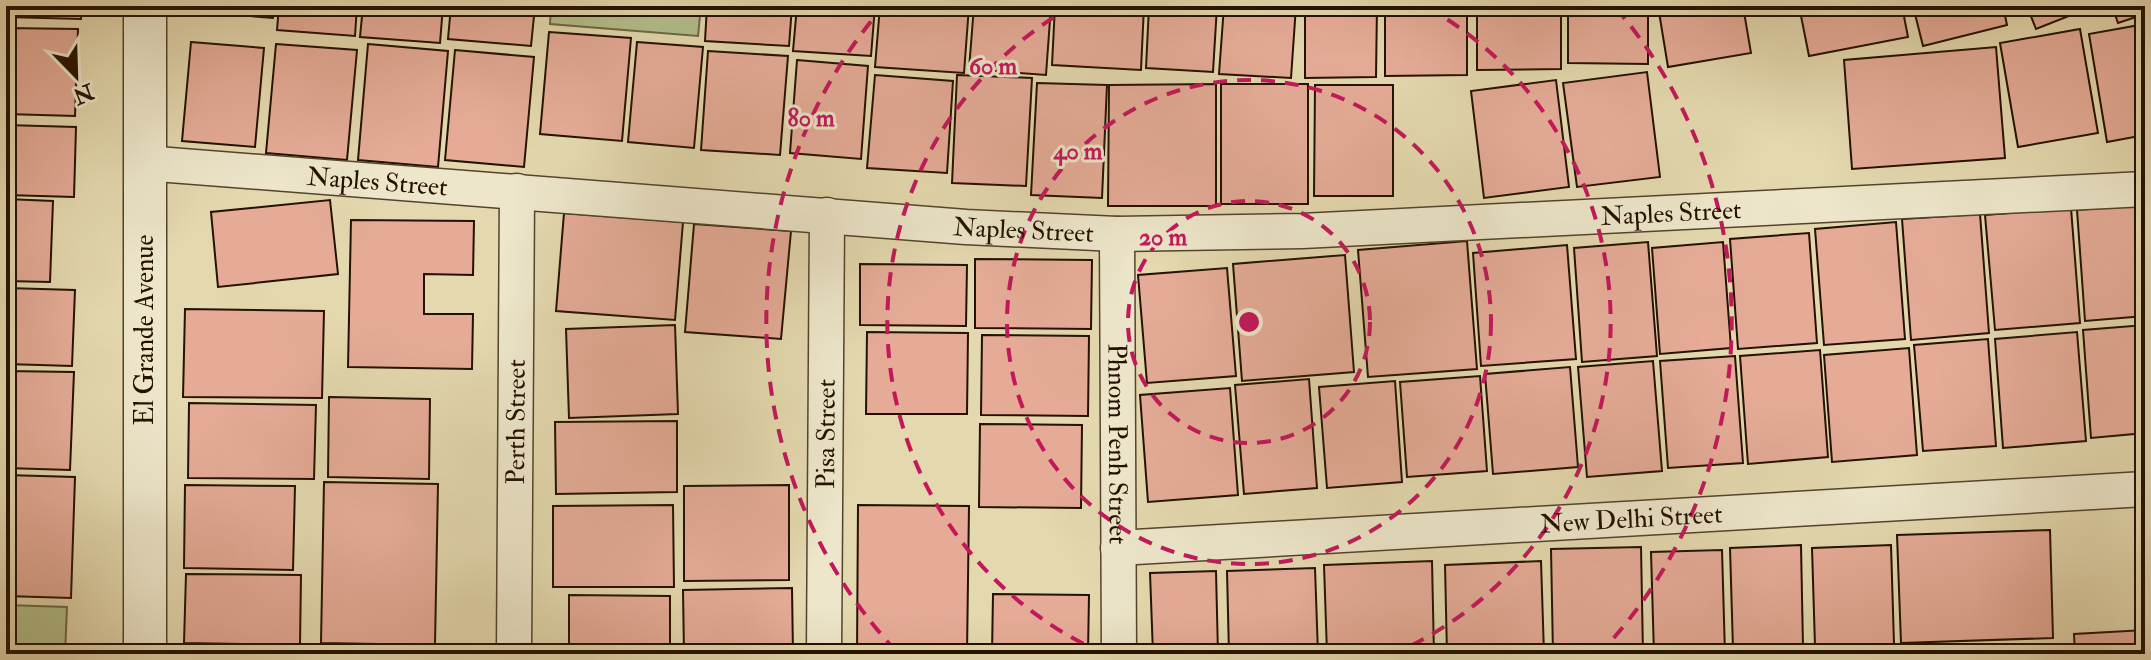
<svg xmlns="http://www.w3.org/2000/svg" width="2151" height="660" viewBox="0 0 2151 660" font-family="'IM FELL Double Pica',serif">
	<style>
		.green { fill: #b3bf8b; stroke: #6c6846; stroke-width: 2 }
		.building { fill: #e5ab97; stroke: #241100; stroke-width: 2 }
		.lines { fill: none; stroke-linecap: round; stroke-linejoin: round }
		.minor-casing { stroke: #54432c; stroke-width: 37 }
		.tertiary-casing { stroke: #54432c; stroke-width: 45 }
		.minor { stroke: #ede6ca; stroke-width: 34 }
		.tertiary { stroke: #ede6ca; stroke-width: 42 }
		.ring { fill: none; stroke: #c2185b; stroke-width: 4; stroke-dasharray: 14 10 }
		.labels { text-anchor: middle; stroke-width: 6; stroke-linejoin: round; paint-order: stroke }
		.street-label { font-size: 26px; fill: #241100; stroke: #ede6ca }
		.centre { fill: #c2185b; stroke: #ede6ca; stroke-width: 4 }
		.ring-label { font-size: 24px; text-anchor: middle; font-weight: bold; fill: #c2185b; stroke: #ede6ca; stroke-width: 6; stroke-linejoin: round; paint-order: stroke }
	</style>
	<rect width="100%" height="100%" fill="#e4d8ae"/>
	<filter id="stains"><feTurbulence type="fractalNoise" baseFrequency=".0025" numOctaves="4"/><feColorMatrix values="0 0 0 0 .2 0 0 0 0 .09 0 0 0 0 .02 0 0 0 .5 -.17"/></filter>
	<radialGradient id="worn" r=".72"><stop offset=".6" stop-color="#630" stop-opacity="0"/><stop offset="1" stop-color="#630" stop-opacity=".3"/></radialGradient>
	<g class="green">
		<path d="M551,6h150l-3,30 -148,-12z"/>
		<path d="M6,605l61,2 -2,47h-59z"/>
	</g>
	<g class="building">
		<path d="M6,6h76l-1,13 -75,-2z"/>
		<path d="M190,6h84l-1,12 -83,-7z"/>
		<path d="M279,6h78l-2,30 -78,-6z"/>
		<path d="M363,6h80l-3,37 -80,-6z"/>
		<path d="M451,6h84l-4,40 -83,-7z"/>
		<path d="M707,6h85l-3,40 -84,-5z"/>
		<path d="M797,6h78l-4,50 -78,-5z"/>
		<path d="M880,6h89l-5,67 -89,-6z"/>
		<path d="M974,6h77l-5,69 -77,-6z"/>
		<path d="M1055,6h89l-3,64 -89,-5z"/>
		<path d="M1149,6h68l-4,66 -67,-4z"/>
		<path d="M1224,6h72l-5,72 -72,-4z"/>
		<path d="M1305,6h72l-1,71 -71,1z"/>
		<path d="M1385,6h82v69l-82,1z"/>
		<path d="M1477,6h84v63l-84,1z"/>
		<path d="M1568,6h80v58l-80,-1z"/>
		<path d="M1658,6h85l8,47 -83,14z"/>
		<path d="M1799,6h103l6,31 -99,19z"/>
		<path d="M1913,6h90l4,19 -84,21z"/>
		<path d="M2027,6h67l-58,23z"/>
		<path d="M2112,6h33v8l-27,9z"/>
		<path d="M2145,24v111l-38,7 -18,-108z"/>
		<path d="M6,28l72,1 -3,87 -69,-2z"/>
		<path d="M2080,29l18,104 -80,14 -18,-104z"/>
		<path d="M549,32l82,6 -9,103 -82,-7z"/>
		<path d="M191,42l73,6 -9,99 -73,-6z"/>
		<path d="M637,42l66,5 -9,101 -66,-6z"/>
		<path d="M276,44l81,6 -10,110 -81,-7z"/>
		<path d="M368,44l80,7 -10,116 -80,-7z"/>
		<path d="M1996,47l9,111 -153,11 -8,-109z"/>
		<path d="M455,50l79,7 -10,110 -79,-7z"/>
		<path d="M708,51l80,5 -8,99 -79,-5z"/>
		<path d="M797,60l71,6 -7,93 -71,-6z"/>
		<path d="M1647,72l13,105 -83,10 -14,-104z"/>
		<path d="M875,75l78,6 -6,92 -80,-5z"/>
		<path d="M957,75l75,3 -6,108 -74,-3z"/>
		<path d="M1556,80l13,107 -85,11 -13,-107z"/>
		<path d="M1037,83l70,2 -5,113 -71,-3z"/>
		<path d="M1216,84v122h-108l1,-121z"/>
		<rect x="1221" y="84" width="87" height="120"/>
		<path d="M1315,85h78v111h-79z"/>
		<path d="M6,125l70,2 -2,70 -68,-2z"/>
		<path d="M6,199l47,2 -3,81 -44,-1z"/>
		<path d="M330,200l8,74 -120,13 -7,-75z"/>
		<path d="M2145,204v112l-60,5 -8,-111z"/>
		<path d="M2071,208l9,115 -85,7 -10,-115z"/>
		<path d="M564,213l119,9 -8,98 -119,-9z"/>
		<path d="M1980,214l9,119 -78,7 -9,-121z"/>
		<path d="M351,220l123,1 -1,54 -49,-1v40h49l-1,55 -124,-2z"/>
		<path d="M1896,222l9,117 -81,6 -9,-116z"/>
		<path d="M694,224l97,7 -10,108 -96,-7z"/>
		<path d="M1809,233l8,110 -79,6 -8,-110z"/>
		<path d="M1467,241l10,128 -109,8 -10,-127z"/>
		<path d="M1648,242l9,114 -75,6 -8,-114z"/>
		<path d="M1723,242l8,106 -71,6 -8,-106z"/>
		<path d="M1567,245l9,114 -95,7 -8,-113z"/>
		<path d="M1345,255l9,117 -112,9 -9,-117z"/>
		<path d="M975,259l117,1 -1,69 -116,-1z"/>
		<path d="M860,264l107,1 -1,61 -106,-1z"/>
		<path d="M1227,268l9,108 -89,7 -9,-108z"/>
		<path d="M6,288l69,2 -3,76 -66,-2z"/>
		<path d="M185,309l139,2 -2,87 -139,-1z"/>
		<path d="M675,325l3,89 -109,4 -3,-89z"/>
		<path d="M2145,325v108l-54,5 -8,-108z"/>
		<path d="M867,332l101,1 -1,81h-101z"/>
		<path d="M2077,332l9,109 -83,7 -8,-109z"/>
		<path d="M982,335l107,1 -1,80 -107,-1z"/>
		<path d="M1988,339l8,107 -73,5 -9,-106z"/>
		<path d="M1909,348l8,107 -85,7 -8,-107z"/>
		<path d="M1820,350l8,107 -80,7 -8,-108z"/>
		<path d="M1735,356l8,107 -75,5 -8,-107z"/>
		<path d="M1653,361l9,110 -75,6 -9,-110z"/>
		<path d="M1570,367l8,100 -85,7 -8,-100z"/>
		<path d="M6,371l68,1 -4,98 -64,-2z"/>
		<path d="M1480,376l7,95 -80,6 -7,-95z"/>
		<path d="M1309,379l8,109 -73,6 -9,-109z"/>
		<path d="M1395,381l7,101 -75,6 -8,-101z"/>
		<path d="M1230,388l8,107 -90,7 -8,-107z"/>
		<path d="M329,397l101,2 -1,80 -101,-2z"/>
		<path d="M189,403l127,2 -2,74 -126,-1z"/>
		<path d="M677,421v71l-121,2 -1,-72z"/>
		<path d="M980,424l102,1 -1,83 -102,-1z"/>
		<path d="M6,475l69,2 -4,121 -65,-2z"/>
		<path d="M324,482l114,2 -3,161 -114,-2z"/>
		<path d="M185,485l110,1 -2,84 -109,-2z"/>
		<path d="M789,485v95l-105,1v-95z"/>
		<path d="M673,505l1,82h-121v-81z"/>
		<path d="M858,505l111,1 -2,148h-110z"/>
		<path d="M2050,530l3,108 -152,5 -4,-108z"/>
		<path d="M1801,545l2,102 -70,2 -3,-101z"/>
		<path d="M1891,545l3,99 -79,2 -3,-98z"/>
		<path d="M1641,547l2,107h-90l-2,-105z"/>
		<path d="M1722,550l3,104h-71l-3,-102z"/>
		<path d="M1432,561l2,93h-107l-3,-89z"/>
		<path d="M1541,561l3,93h-97l-2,-89z"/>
		<path d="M1315,568l3,86h-89l-2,-83z"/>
		<path d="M1216,571l2,83h-65l-3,-81z"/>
		<path d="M186,574l115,1 -1,70 -116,-2z"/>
		<path d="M792,588l1,66h-109l-1,-64z"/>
		<path d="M993,594l96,1 -1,59h-96z"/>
		<path d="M569,595l101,1v58h-101z"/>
		<path d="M2145,630v24h-70l-1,-20z"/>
		<path d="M2066,645v9h-66v-6z"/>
		<path d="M1994,646l1,8h-89v-4z"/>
		<path d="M327,648l111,2v4h-111z"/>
		<path d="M189,650l129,2 -1,2h-128z"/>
	</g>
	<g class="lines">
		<defs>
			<g id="minor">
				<path id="s1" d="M144,163l822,64 151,7 185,-3 843,-42"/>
				<path id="s2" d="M1117,234l2,420"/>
				<path id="s3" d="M1118,548l1027,-59"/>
				<path id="s4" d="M514,654l3,-463"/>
				<path id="s5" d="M824,654l3,-439"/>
			</g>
			<path id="tertiary" d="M145,654v-648"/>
		</defs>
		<use href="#minor" class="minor-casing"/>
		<use href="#tertiary" class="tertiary-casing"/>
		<use href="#minor" class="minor"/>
		<use href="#tertiary" class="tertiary"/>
	</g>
	<g class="ring">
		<circle cx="1249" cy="322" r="121"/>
		<circle cx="1249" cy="322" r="242"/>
		<path d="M1105 654A362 362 0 0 1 1071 7M1427 7A362 362 0 0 1 1393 654"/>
		<path d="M896 651A483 483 0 0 1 882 8M1616 8A483 483 0 0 1 1602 651"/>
	</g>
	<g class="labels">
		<g class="street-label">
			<text dy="9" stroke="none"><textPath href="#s1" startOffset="234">Naples Street</textPath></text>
			<text dy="9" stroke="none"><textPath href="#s1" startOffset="1530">Naples Street</textPath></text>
			<text dy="9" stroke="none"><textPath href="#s1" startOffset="882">Naples Street</textPath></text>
			<text transform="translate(144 330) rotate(-90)" y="9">El Grande Avenue</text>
			<text dy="9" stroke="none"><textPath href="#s4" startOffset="232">Perth Street</textPath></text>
			<text dy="9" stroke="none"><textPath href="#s5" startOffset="220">Pisa Street</textPath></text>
			<text dy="9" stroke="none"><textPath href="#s2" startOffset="210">Phnom Penh Street</textPath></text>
			<text dy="9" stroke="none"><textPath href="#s3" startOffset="514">New Delhi Street</textPath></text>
		</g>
	</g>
	<circle cx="1249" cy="322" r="12" class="centre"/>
	<g class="ring-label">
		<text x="993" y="74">60 m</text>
		<text x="811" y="126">80 m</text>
		<text x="1078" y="159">40 m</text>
		<text x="1163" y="245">20 m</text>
	</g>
	<rect width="2151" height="660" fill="none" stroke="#e4d8ae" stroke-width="32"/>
	<rect x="8" y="8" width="2135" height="644" fill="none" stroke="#241100" stroke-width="4"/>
	<rect x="16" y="16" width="2119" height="628" fill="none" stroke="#241100" stroke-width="2"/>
	<g transform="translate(76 76) rotate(157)" stroke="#ede6ca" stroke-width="6" paint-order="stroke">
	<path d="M0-6L14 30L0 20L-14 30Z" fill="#241100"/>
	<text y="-12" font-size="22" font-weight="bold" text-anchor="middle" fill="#241100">N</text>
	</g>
	<rect width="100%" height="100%" filter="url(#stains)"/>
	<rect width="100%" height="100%" fill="url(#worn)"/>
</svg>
